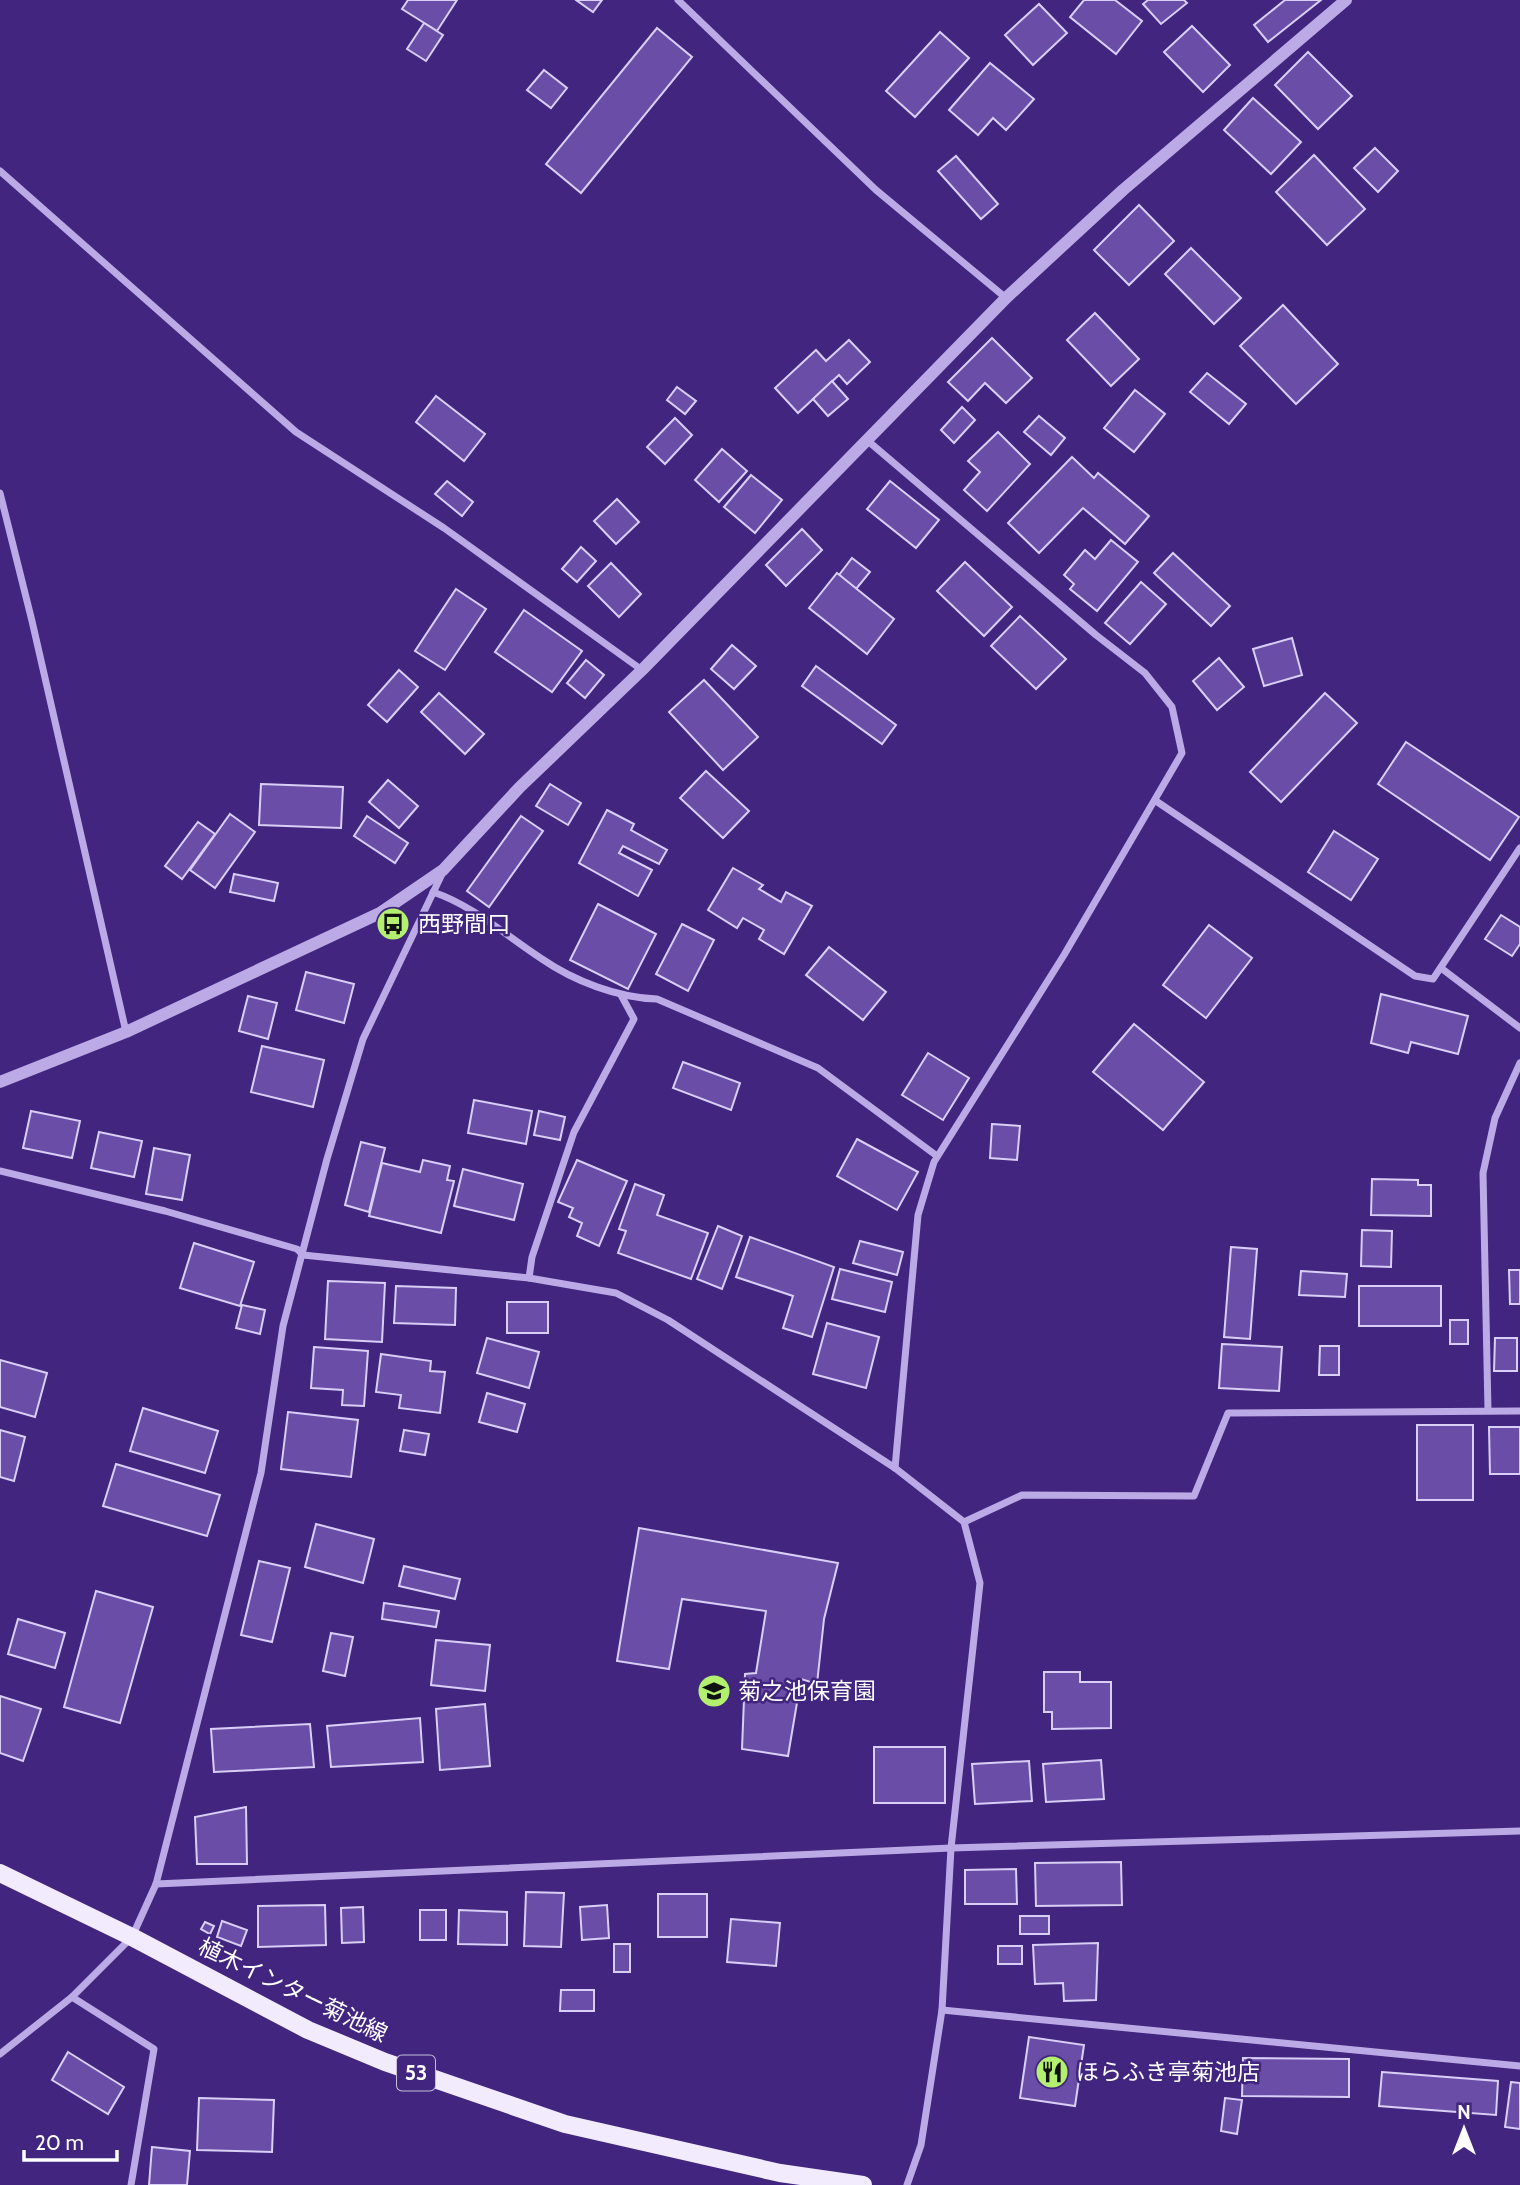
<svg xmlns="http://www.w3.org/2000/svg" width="1520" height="2185" viewBox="0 0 1520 2185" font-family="Cabin,'Noto Sans JP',sans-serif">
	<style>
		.building { fill: #694da7; stroke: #d9cef5; stroke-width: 2 }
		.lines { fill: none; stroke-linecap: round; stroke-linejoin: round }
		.minor { stroke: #bcaae6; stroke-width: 7 }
		.tertiary { stroke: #bcaae6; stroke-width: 12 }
		.primary { stroke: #f2ebfd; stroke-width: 18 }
		.labels { text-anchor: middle; stroke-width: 5; stroke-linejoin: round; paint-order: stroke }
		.shield { fill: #41257f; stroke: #c6bed9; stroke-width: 2 }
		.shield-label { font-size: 21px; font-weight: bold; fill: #fff }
		.poi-label { font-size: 23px; fill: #fff; stroke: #41257f; text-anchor: start }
		.street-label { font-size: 23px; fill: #fff; stroke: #41257f }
	</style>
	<rect width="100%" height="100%" fill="#41257f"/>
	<g class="building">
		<path d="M408,0h49l-20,31 -35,-22z"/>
		<path d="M576,0h26l-9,12z"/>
		<path d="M1084,0h31l27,21 -26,33 -46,-37z"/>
		<path d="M1148,0h36l3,3 -26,21 -18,-20z"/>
		<path d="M1285,0h36l-53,42 -14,-17z"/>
		<path d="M1039,4l28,29 -34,32 -28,-30z"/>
		<path d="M424,23l19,12 -17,26 -19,-12z"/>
		<path d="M1192,26l38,39 -27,27 -39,-40z"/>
		<path d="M657,28l35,29 -111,136 -35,-29z"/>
		<path d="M940,32l29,26 -54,59 -29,-26z"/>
		<path d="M1308,52l44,44 -34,33 -43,-44z"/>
		<path d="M990,63l44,36 -28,31 -13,-12 -15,17 -29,-25z"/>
		<path d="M544,70l23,18 -16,20 -24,-18z"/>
		<path d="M1253,98l48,44 -30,32 -47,-44z"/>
		<path d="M1375,148l23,23 -20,21 -24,-24z"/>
		<path d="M1314,155l51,54 -38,36 -51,-53z"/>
		<path d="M956,156l42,48 -17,15 -43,-48z"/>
		<path d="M1139,205l35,36 -45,44 -35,-35z"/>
		<path d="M1191,248l50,50 -27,26 -49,-50z"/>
		<path d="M1283,305l55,59 -42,40 -56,-58z"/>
		<path d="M1095,313l44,46 -28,27 -44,-46z"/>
		<path d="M992,338l40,40 -26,25 -21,-20 -17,18 -20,-19z"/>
		<path d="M849,340l21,22 -23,22 -8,-9 -41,38 -23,-25 41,-38 10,11z"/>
		<path d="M1207,373l39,31 -17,20 -39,-32z"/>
		<path d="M832,381l16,18 -20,17 -15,-17z"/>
		<path d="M677,387l19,14 -11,13 -18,-14z"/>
		<path d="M1135,390l30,24 -31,38 -30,-24z"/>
		<path d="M436,396l49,38 -21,27 -48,-39z"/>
		<path d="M962,407l13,13 -21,23 -13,-13z"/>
		<path d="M1039,416l26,22 -14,17 -27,-23z"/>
		<path d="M675,418l17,17 -27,29 -18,-17z"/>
		<path d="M998,432l32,32 -43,47 -23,-21 16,-18 -12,-11z"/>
		<path d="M722,449l25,22 -28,31 -24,-22z"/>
		<path d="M1072,457l22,21 4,-5 51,43 -24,28 -42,-36 -44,45 -31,-30z"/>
		<path d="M751,475l31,25 -27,33 -31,-26z"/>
		<path d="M447,481l26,21 -11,14 -27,-22z"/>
		<path d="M890,481l49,39 -23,28 -49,-39z"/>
		<path d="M617,499l22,23 -23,22 -22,-23z"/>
		<path d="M802,529l20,21 -36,36 -20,-21z"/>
		<path d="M1111,540l27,22 -41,49 -27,-22 4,-5 -10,-9 21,-25 10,9z"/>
		<path d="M581,547l15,14 -19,21 -15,-13z"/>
		<path d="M1173,553l57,53 -19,20 -57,-53z"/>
		<path d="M852,558l18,14 -14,17 -17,-14z"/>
		<path d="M965,562l47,45 -28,29 -47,-45z"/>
		<path d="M611,563l30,31 -22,23 -31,-31z"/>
		<path d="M837,573l57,46 -27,35 -58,-46z"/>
		<path d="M1141,582l25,22 -36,40 -25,-21z"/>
		<path d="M456,589l30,20 -41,61 -30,-19z"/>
		<path d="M524,610l58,41 -30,41 -57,-40z"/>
		<path d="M1020,616l46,43 -30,30 -45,-43z"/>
		<path d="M1292,638l10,37 -38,11 -11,-37z"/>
		<path d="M732,645l24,21 -22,23 -23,-20z"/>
		<path d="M1219,658l25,29 -27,23 -24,-29z"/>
		<path d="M586,660l18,15 -19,23 -18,-15z"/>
		<path d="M816,666l80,59 -14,19 -80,-58z"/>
		<path d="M399,670l19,17 -31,35 -19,-17z"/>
		<path d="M704,680l54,57 -35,33 -54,-58z"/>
		<path d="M439,693l45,41 -19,20 -44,-42z"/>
		<path d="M1325,693l32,30 -76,79 -31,-30z"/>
		<path d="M1406,742l113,75 -29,43 -112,-76z"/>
		<path d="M706,771l43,40 -26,27 -43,-40z"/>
		<path d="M388,780l30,26 -19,22 -30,-26z"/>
		<path d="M261,784l82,3 -2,41 -82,-3z"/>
		<path d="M550,784l31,19 -13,22 -32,-19z"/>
		<path d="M607,810l27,14 -3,6 36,20 -8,14 -36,-18 -4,7 33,17 -14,26 -59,-33z"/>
		<path d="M230,814l25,18 -40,56 -25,-18z"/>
		<path d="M367,816l41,27 -13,20 -41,-27z"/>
		<path d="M521,816l22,15 -54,76 -22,-16z"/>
		<path d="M198,822l17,12 -33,45 -17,-13z"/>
		<path d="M1334,831l44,28 -27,41 -43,-28z"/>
		<path d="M733,868l30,17 -4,4 22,13 5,-10 26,14 -28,48 -25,-15 5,-9 -21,-12 -6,10 -29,-18z"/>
		<path d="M234,874l44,9 -4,18 -44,-9z"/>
		<path d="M598,904l58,30 -28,55 -58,-29z"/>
		<path d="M1501,915l19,12v17l-8,12 -27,-17z"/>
		<path d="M682,924l32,16 -26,51 -32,-17z"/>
		<path d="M1209,925l43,33 -46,60 -43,-33z"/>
		<path d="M829,947l57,45 -23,28 -57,-45z"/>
		<path d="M306,972l48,12 -10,39 -48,-13z"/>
		<path d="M1381,994l87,22 -10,38 -47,-12 -3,11 -37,-10z"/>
		<path d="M248,996l29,7 -9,36 -29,-8z"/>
		<path d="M1134,1024l70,58 -41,48 -70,-58z"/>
		<path d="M262,1046l62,14 -11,47 -62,-15z"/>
		<path d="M928,1053l41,25 -26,42 -41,-25z"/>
		<path d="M683,1062l57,21 -9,27 -58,-22z"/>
		<path d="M474,1100l58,11 -6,33 -58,-11z"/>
		<path d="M31,1111l49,10 -8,37 -49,-10z"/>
		<path d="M539,1111l26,6 -5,23 -26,-5z"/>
		<path d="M992,1124l28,2 -3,34 -27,-2z"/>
		<path d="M99,1132l43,9 -8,36 -43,-9z"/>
		<path d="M857,1139l61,33 -21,38 -60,-34z"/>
		<path d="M361,1142l24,6 -16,64 -24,-7z"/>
		<path d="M154,1148l36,7 -8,45 -36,-6z"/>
		<path d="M423,1160l27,6 -3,14 7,1 -13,52 -72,-17 13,-53 38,9z"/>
		<path d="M577,1160l50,21 -28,65 -22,-10 5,-13 -13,-6 4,-9 -15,-6z"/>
		<path d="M463,1169l60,15 -9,36 -60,-14z"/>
		<path d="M1372,1179l46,1v5h13v31l-60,-1z"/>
		<path d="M635,1184l29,11 -7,20 51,18 -17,46 -73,-26 8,-22 -7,-2z"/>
		<path d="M718,1226l24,10 -20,53 -25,-10z"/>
		<path d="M1362,1230l30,1 -1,36 -30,-1z"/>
		<path d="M750,1237l84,30 -22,70 -29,-9 10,-32 -57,-19z"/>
		<path d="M860,1241l43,11 -6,23 -44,-12z"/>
		<path d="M194,1243l60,19 -14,44 -60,-18z"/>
		<path d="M1231,1247l26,2 -7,90 -26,-2z"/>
		<path d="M840,1269l52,13 -7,30 -53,-13z"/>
		<path d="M1509,1270h11v34h-10z"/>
		<path d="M1301,1271l46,3 -2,23 -46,-2z"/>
		<path d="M328,1281l57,2 -3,59 -57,-3z"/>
		<path d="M396,1286l60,2 -1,37 -61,-2z"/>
		<rect x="1359" y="1286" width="82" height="40"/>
		<rect x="507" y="1302" width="41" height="31"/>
		<path d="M242,1305l23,5 -5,24 -24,-6z"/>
		<rect x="1450" y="1320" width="18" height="24"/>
		<path d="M827,1323l52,14 -13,51 -53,-14z"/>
		<path d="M487,1338l52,14 -10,36 -52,-15z"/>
		<path d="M1495,1338h22v33h-23z"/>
		<path d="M1222,1344l60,3 -3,44 -60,-3z"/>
		<path d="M1320,1346h19v29h-20z"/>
		<path d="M314,1347l54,4 -4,55 -22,-1 1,-15 -32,-2z"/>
		<path d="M381,1354l50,7 -1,10 15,1 -5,41 -41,-5 2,-13 -25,-3z"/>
		<path d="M0,1360l47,13 -12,44 -35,-10z"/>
		<path d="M487,1393l38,11 -8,28 -38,-10z"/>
		<path d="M143,1408l75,23 -13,42 -75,-22z"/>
		<path d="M288,1412l70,8 -7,57 -70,-8z"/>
		<rect x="1417" y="1425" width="56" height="75"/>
		<path d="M1489,1427h31v47h-30z"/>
		<path d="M0,1430l25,7 -11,44 -14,-4z"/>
		<path d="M404,1430l25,4 -4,21 -25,-4z"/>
		<path d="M116,1464l104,31 -13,41 -104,-30z"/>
		<path d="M316,1524l58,15 -11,44 -58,-16z"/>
		<path d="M639,1528l199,35 -14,56 -7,65 -16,-5 -13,77 -46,-7 3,-75 11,-1 10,-62 -84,-12 -13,70 -52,-8z"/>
		<path d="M259,1561l31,7 -18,74 -31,-7z"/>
		<path d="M404,1566l56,13 -5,20 -56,-13z"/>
		<path d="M96,1591l57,16 -33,116 -56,-16z"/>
		<path d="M384,1603l55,8 -3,16 -54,-8z"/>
		<path d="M18,1619l47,14 -10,35 -47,-14z"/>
		<path d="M331,1633l22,4 -8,39 -22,-5z"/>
		<path d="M436,1640l54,5 -5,46 -54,-6z"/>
		<path d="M1044,1672h36v10h31v46l-59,1v-17h-8z"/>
		<path d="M0,1696l41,13 -18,52 -23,-8z"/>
		<path d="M485,1704l5,62 -50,4 -4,-61z"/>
		<path d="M420,1718l3,44 -92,5 -4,-41z"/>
		<path d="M310,1724l4,43 -100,5 -3,-43z"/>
		<rect x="874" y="1747" width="71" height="56"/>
		<path d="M1101,1760l3,39 -58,3 -3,-38z"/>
		<path d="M1029,1761l3,40 -57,3 -3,-40z"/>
		<path d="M246,1807l1,57h-50l-2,-47z"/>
		<path d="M1121,1862l1,43 -86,1 -1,-43z"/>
		<path d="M1016,1869l1,35h-52v-34z"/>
		<path d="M526,1892l38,1 -3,54 -37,-1z"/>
		<rect x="658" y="1894" width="49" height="43"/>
		<path d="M325,1905l1,40 -68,2v-41z"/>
		<path d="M607,1905l2,33 -27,2 -2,-33z"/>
		<path d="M363,1907l1,35 -22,1 -1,-35z"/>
		<rect x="420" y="1910" width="26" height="30"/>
		<path d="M459,1910l48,2v33l-49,-1z"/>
		<rect x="1020" y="1916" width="29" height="18"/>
		<path d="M731,1919l49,4 -4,43 -49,-4z"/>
		<path d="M222,1921l25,9 -6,16 -24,-9z"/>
		<path d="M205,1922l9,4 -4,8 -9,-5z"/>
		<path d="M1098,1943l-2,57 -32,1 -1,-18 -28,1 -2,-39z"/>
		<rect x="614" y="1944" width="16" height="28"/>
		<rect x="998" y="1946" width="24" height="18"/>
		<path d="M561,1990h33v21h-34z"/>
		<path d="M1029,2037l55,8 -9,61 -55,-8z"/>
		<path d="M68,2052l56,35 -16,27 -56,-34z"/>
		<path d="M1243,2058l106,1v38l-107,-1z"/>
		<path d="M1382,2072l116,9 -2,34 -117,-9z"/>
		<path d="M1511,2082l9,1v46l-15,-2z"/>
		<path d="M199,2098l75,2 -2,52 -75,-2z"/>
		<path d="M1225,2098l17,2 -5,34 -16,-3z"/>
		<path d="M152,2147l38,4 -3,34h-38z"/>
	</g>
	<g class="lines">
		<g class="minor">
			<path d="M678,0l198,190 130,108"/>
			<path d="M0,171l296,261 148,96 198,142"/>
			<path d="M868,441l228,194 49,38 27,34 10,46 -118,202 -130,207 -16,53 -23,253"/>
			<path d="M0,493l32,128 94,411"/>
			<path d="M1156,801l259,175 18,3 87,-131"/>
			<path d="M433,892c41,14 72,43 109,67 32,22 76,39 115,40l161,69 119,88"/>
			<path d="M1441,968l79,60"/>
			<path d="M0,1171l165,40 132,38 6,6 226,23 87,15 52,27 227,148 69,54 16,61 -29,265 -9,162 -21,135 -14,40"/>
			<path d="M529,1278l3,-21 42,-125 60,-113 -13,-24"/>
			<path d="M1488,1410l-5,-237 12,-55 25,-55"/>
			<path d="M964,1522l58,-27 172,1 34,-83 292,-2"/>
			<path d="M156,1884l795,-36 569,-17"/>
			<path d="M72,1997l82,52 -23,136"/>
			<path d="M942,2010l578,56"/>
			<path d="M0,2054l72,-57 60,-60 24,-53 105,-411 22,-147 44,-167 36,-120 79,-165"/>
		</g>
		<path class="tertiary" d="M0,1082l126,-50 160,-75 94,-44 63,-43 77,-83 122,-117 364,-372 117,-108 223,-190"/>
		<path class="primary" d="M0,1873l132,64 176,93 77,32 180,62 215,49 83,12"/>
	</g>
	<defs>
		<symbol id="bus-disc" viewBox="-11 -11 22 22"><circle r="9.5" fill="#b3f06f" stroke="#41257f"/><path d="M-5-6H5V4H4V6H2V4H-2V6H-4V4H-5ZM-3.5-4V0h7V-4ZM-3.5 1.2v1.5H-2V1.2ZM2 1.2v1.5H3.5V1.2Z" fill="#111"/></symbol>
		<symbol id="school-disc" viewBox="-11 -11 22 22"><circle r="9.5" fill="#b3f06f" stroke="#41257f"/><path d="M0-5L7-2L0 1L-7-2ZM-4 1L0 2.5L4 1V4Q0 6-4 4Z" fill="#111"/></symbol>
		<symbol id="restaurant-disc" viewBox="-11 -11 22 22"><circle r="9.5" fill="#b3f06f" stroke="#41257f"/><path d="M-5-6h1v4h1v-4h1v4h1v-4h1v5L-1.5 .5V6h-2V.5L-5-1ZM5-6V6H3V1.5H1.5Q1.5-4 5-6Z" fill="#111"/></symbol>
	</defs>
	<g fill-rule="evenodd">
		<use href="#bus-disc" x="374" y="905" width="38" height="38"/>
		<use href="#school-disc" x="695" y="1672" width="38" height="38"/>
		<use href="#restaurant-disc" x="1033" y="2053" width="38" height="38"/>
	</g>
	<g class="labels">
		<rect class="shield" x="397" y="2055.5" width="38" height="35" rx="5"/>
		<g class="shield-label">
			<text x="416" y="2080">53</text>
		</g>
		<g class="poi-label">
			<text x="418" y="932">西野間口</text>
			<text x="738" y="1699">菊之池保育園</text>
			<text x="1076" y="2080">ほらふき亭菊池店</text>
		</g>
		<g class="street-label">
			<text transform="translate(293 1990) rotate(26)" y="8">植木インター菊池線</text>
		</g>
	</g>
	<g transform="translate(1464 2129)" stroke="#41257f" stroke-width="5" paint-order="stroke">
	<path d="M0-5L12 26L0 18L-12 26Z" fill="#ffffff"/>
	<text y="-10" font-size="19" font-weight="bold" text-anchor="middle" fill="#ffffff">N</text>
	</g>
	<path d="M24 2150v10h93v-10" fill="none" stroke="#ffffff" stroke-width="3.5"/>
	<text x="35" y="2150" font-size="21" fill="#ffffff" stroke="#41257f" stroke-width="5" paint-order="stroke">20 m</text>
</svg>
